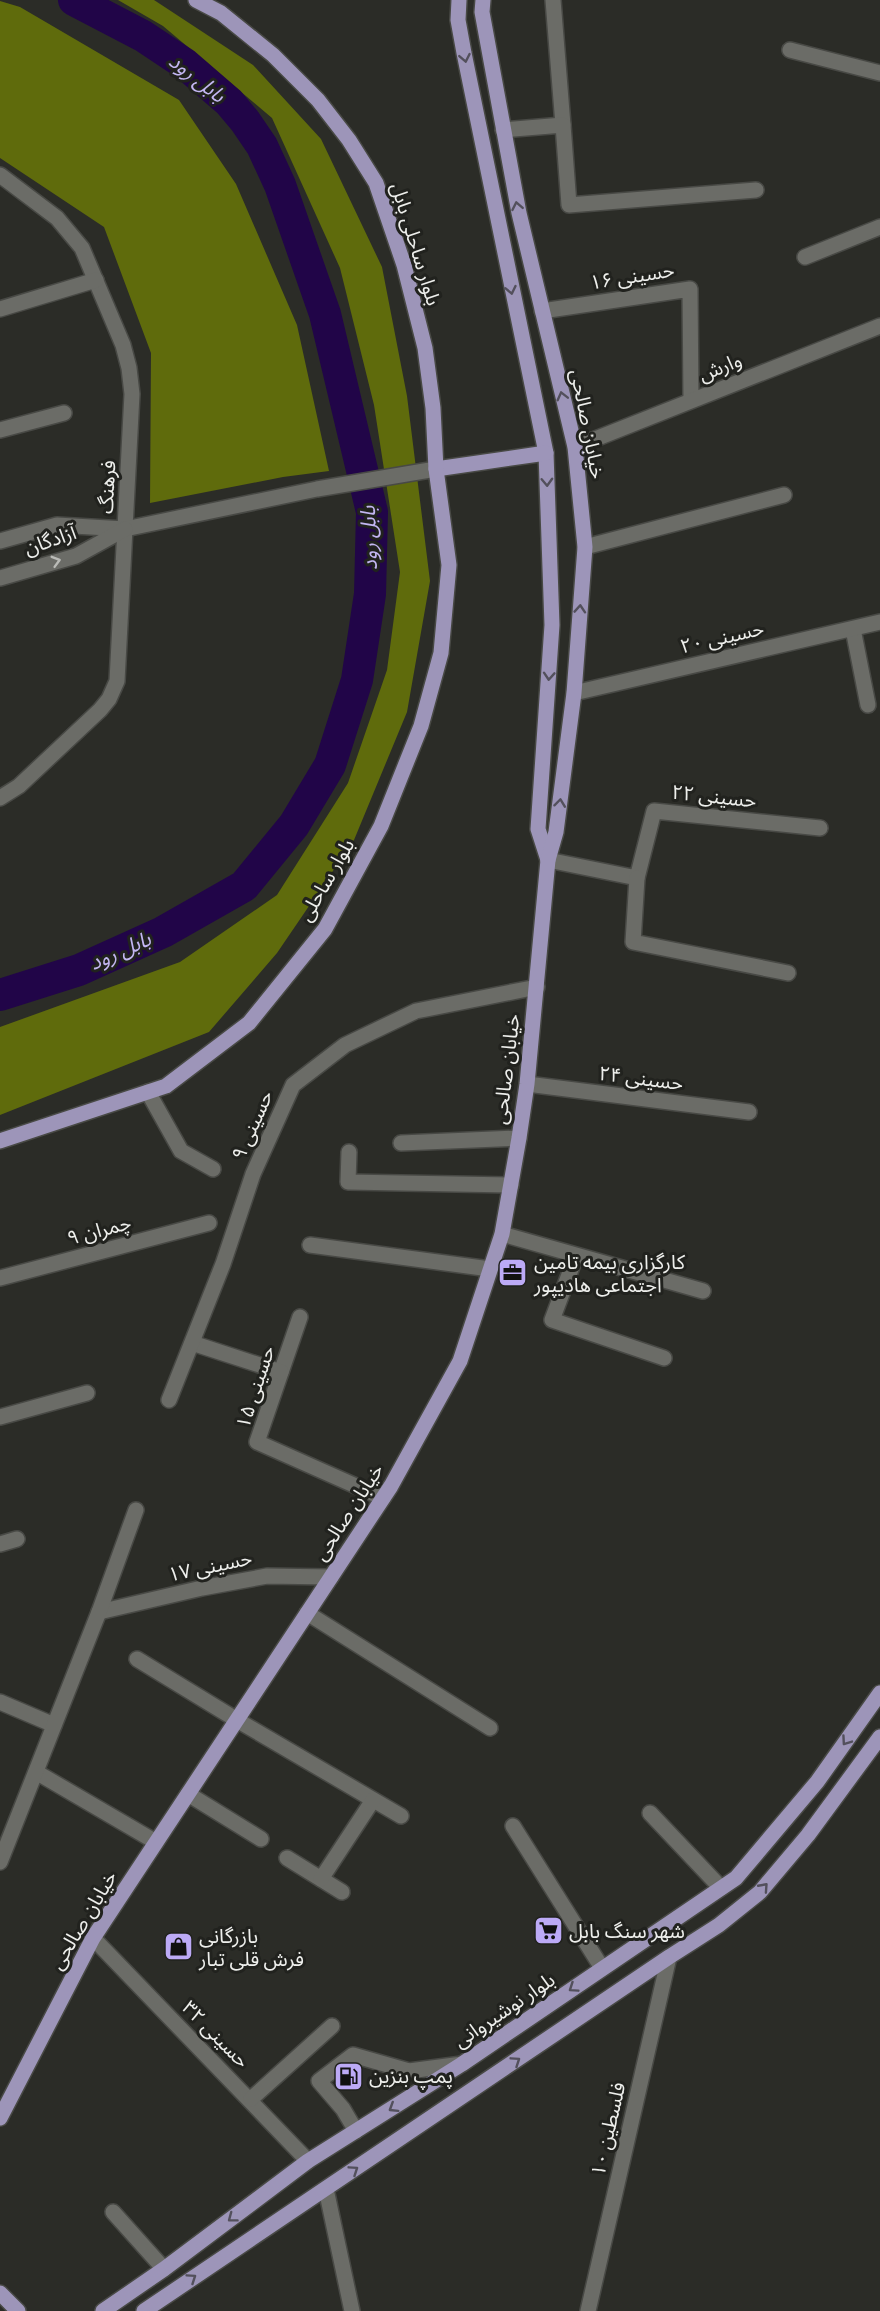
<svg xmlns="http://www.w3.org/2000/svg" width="880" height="2311" viewBox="0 0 880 2311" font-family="'Exo 2','Noto Sans Arabic',sans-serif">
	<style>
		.forest { fill: #5f6b0c }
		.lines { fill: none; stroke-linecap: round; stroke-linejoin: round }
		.river { stroke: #210548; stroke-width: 32 }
		.minor-casing { stroke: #484945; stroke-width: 18 }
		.major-casing { stroke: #484945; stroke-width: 18 }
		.minor { stroke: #6b6c67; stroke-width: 15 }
		.major { stroke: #9d95b9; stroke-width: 15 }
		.oneway { stroke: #53505c }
		.oneway2 { stroke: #babbb7 }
		.labels { text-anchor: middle; stroke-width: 6; stroke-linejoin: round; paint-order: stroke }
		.street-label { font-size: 20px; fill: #eeefec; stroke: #21221e }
		.poi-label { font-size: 20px; fill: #eeefec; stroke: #21221e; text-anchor: start }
		.water-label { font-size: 21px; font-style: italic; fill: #c3b6f2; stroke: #21221e }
	</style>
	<rect width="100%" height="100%" fill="#2b2c27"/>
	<g class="forest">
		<path d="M118,0h36l99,65 68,74 61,128 25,129 23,185 -23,131 -53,128 -77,113 -68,79 -209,83v-88l180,-65 97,-67 71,-112 39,-113 13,-98 -26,-167 -34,-137 -68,-150 -109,-92z"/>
		<path d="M0,1l20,6 159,93 57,84 61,141 32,146 -46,6 -133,26 1,-150 -47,-126 -104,-69z"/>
	</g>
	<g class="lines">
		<path class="river" d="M0,995l79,-25 84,-38 81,-46 50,-61 36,-60 27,-85 13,-86 2,-82 -47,-198 -45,-129 -18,-39 -17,-25 -16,-19 -44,-38 -42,-28 -69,-36"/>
		<defs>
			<g id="minor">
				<path d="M553,0l10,125"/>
				<path d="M790,50l90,23"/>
				<path d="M503,130l60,-5 6,80 187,-15"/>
				<path d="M0,175l57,43 25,30 41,97 6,23 3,26 -15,287 -8,18 -9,11 -81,76 -19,12"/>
				<path d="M805,257l75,-30"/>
				<path d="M0,309l96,-29"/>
				<path d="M542,311l148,-22 1,111"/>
				<path d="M0,430l64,-17"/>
				<path d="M575,447l305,-121"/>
				<path d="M0,541l57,-16 68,4 192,-40 119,-20"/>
				<path d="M585,547l199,-52"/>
				<path d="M0,578l76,-22 49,-27"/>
				<path d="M853,629l15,76"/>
				<path d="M574,693l306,-71"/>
				<path d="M548,860l89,18 17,-67 166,17"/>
				<path d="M637,878l-4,64 155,31"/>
				<path d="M527,1084l222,28"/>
				<path d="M148,1092l33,59 32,18"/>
				<path d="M401,1143l118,-5"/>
				<path d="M349,1152l-1,30 163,3"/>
				<path d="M502,1234l201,57"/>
				<path d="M310,1245l180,24"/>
				<path d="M576,1256l-24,64 112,38"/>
				<path d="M0,1278l209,-55"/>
				<path d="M300,1317l-43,125 126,56"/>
				<path d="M192,1343l89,29"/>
				<path d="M169,1400l54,-136 30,-90 40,-89 52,-40 71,-34 121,-24"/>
				<path d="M0,1417l87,-24"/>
				<path d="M0,1544l17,-5"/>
				<path d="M99,1612l103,-24 65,-12 64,1"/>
				<path d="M307,1613l183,115"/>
				<path d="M137,1659l100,61 164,96"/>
				<path d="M0,1702l54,23"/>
				<path d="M36,1772l120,70"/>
				<path d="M188,1794l73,45"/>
				<path d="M650,1813l71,75"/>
				<path d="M513,1826l89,142"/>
				<path d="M287,1858l55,34"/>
				<path d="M0,1862l99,-250 37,-102"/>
				<path d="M321,1879l52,-79"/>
				<path d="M93,1938l215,223"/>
				<path d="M251,2099l81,-73"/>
				<path d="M356,2131l-13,-22 -24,-28 34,-26 56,16 53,-7"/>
				<path d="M326,2189l26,122"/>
				<path d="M113,2212l51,57"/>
				<path d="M588,2311l81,-354"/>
			</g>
			<g id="major">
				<path d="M459,0l-1,20 6,33 82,400 6,172 -14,204 10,31"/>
				<path d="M436,469l110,-16"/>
				<path d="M0,1141l166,-55 83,-63 76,-94 56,-103 40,-100 20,-73 8,-88 -13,-96 -3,-61 -8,-60 -21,-83 -28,-82 -27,-43 -31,-40 -45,-45 -52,-42 -25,-13"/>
				<path d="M0,2118l93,-180 298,-452 69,-125 42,-127 17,-96 8,-54 21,-224 8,-28 18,-139 11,-146 -10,-100 -56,-234 -37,-201 1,-12"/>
				<path d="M0,2293l18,18"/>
				<path d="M103,2311l61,-42 144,-108 154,-97 274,-186 81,-96 63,-89"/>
				<path d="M144,2311l525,-354 50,-32 41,-33 48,-57 72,-98"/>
			</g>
		</defs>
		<use href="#minor" class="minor-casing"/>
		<use href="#major" class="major-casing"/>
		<use href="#minor" class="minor"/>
		<use href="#major" class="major"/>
	</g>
	<defs><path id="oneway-chevron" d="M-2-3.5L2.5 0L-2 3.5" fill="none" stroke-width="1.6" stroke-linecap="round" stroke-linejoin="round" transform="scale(1.5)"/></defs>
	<g class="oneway">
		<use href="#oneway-chevron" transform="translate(465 58) rotate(79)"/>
		<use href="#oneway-chevron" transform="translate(517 206) rotate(-101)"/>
		<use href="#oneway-chevron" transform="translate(511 290) rotate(78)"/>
		<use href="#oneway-chevron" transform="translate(562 396) rotate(-104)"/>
		<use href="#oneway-chevron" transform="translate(547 482) rotate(88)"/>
		<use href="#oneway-chevron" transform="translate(580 609) rotate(-86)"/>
		<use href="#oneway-chevron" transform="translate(549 676) rotate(94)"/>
		<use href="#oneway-chevron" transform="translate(560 803) rotate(-83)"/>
		<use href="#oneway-chevron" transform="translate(846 1741) rotate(125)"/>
		<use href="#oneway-chevron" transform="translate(764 1887) rotate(-48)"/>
		<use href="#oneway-chevron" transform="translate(573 1988) rotate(146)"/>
		<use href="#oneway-chevron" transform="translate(516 2061) rotate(-34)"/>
		<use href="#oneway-chevron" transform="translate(393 2108) rotate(148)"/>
		<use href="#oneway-chevron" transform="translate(354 2170) rotate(-34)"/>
		<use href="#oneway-chevron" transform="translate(232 2218) rotate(143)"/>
		<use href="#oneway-chevron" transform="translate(192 2278) rotate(-34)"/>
	</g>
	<use class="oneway2" href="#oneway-chevron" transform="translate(56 561) rotate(-16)"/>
	<defs>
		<symbol id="office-square" viewBox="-11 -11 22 22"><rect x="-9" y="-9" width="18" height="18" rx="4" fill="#bcaaf6" stroke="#21221e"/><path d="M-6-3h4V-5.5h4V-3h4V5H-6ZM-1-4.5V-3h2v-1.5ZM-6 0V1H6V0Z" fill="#111"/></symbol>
		<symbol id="supermarket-square" viewBox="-11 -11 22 22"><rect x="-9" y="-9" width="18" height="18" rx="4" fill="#bcaaf6" stroke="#21221e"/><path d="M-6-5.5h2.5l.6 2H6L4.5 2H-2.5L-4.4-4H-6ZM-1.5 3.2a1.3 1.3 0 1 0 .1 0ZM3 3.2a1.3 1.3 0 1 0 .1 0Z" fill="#111"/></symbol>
		<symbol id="shop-square" viewBox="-11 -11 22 22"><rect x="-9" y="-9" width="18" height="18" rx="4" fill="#bcaaf6" stroke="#21221e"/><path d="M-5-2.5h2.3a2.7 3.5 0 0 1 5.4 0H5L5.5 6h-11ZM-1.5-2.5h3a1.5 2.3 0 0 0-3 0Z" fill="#111"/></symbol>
		<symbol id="fuel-square" viewBox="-11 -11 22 22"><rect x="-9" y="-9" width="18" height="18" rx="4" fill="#bcaaf6" stroke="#21221e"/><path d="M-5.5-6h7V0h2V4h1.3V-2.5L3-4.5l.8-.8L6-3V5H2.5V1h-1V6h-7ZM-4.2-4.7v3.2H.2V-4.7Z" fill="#111"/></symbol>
	</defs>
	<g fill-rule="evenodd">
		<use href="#office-square" x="496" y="1256" width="33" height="33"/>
		<use href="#supermarket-square" x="532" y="1914" width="33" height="33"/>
		<use href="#shop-square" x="162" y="1930" width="33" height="33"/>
		<use href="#fuel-square" x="332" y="2060" width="33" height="33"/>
	</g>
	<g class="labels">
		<g class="street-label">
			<text transform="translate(416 244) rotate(73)" y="7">بلوار ساحلی بابل</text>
			<text transform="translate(632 276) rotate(-9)" y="7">حسینی ۱۶</text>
			<text transform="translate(720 367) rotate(-22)" y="7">وارش</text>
			<text transform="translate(588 424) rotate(79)" y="7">خيابان صالحی</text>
			<text transform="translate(107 487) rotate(-87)" y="7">فرهنگ</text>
			<text transform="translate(50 540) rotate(-19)" y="7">آزادگان</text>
			<text transform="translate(722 637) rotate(-13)" y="7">حسینی ٢٠</text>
			<text transform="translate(714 796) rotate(6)" y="7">حسینی ۲۲</text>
			<text transform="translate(326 880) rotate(-60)" y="7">بلوار ساحلی</text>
			<text transform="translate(506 1069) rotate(-83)" y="7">خيابان صالحی</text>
			<text transform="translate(641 1078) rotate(7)" y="7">حسینی ۲۴</text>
			<text transform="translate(252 1125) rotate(-66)" y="7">حسینی ٩</text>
			<text transform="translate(99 1230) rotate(-15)" y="7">چمران ۹</text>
			<text transform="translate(255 1387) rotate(-72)" y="7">حسینی ۱۵</text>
			<text transform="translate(348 1512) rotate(-57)" y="7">خيابان صالحی</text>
			<text transform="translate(210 1566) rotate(-12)" y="7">حسینی ۱۷</text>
			<text transform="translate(83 1920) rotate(-59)" y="7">خيابان صالحی</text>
			<text transform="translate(504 2010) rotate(-34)" y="7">بلوار نوشیروانی</text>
			<text transform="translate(216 2034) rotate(45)" y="7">حسینی ۳۲</text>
			<text transform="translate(608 2129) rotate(-77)" y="7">فلسطین ۱۰</text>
		</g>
		<g class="poi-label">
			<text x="534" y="1269">کارگزاری بیمه تامین<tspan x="534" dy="23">اجتماعی هادیپور</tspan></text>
			<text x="569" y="1938">شهر سنگ بابل</text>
			<text x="199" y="1943">بازرگانی<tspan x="199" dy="23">فرش قلی تبار</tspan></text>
			<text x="369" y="2083">پمپ بنزین</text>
		</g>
		<g class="water-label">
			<text transform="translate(197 78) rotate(38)" y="7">بابل رود</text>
			<text transform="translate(369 538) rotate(-92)" y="7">بابل رود</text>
			<text transform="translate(120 951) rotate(-24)" y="7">بابل رود</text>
		</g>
	</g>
</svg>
